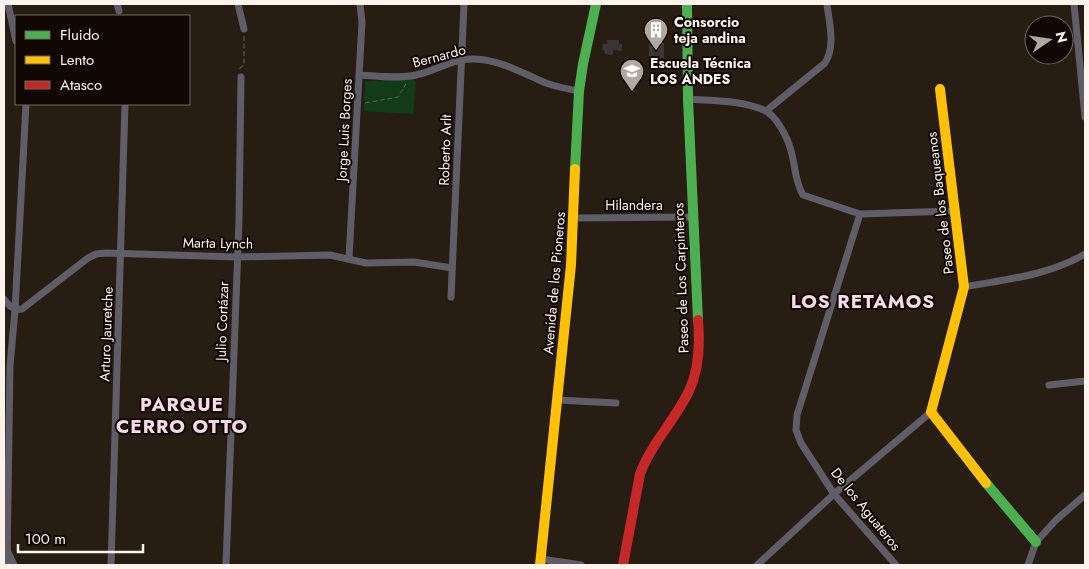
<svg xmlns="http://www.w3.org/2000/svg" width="1089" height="569" viewBox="0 0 1089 569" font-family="Jost,sans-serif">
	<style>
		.green { fill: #123b18 }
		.building { fill: #3b3636 }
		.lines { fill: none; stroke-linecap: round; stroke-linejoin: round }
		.path { stroke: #635e60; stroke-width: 1; stroke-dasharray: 5 2.5; stroke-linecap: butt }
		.street { stroke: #5f5d68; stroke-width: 7 }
		.fast { stroke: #4caf50; stroke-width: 10 }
		.slow { stroke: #ffc107; stroke-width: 10 }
		.jam { stroke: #c62828; stroke-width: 10 }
		.labels { text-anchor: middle; stroke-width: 4; stroke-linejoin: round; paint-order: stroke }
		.poi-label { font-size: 14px; font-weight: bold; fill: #fef3ea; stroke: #110803; text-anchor: start }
		.street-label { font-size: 14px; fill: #fef3ea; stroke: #110803 }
		.district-label { font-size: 19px; font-weight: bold; letter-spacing: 1px; fill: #f9daea; stroke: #110803 }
	</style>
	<rect width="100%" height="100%" fill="#281d13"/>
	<path class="green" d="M410,77l6,5 -3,32 -49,-3 1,-29z"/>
	<g class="building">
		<path d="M607,40h12v4h3v7l-9,-1v5l-8,-1 -1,-4h-2l1,-6h4z"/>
		<path d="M649,43h15v15l-15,1z"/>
	</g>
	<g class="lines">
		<g class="path">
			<path d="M240,69v-1l4,-3v-29"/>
			<path d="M365,103l33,-6 8,-13"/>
		</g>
		<g class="street">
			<path d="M8,4l8,37"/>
			<path d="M117,4l2,7"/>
			<path d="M238,4l6,25"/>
			<path d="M1074,4l11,113"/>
			<path d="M359,75c18,1 39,4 57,0 20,-4 37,-17 58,-16 27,1 48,14 72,24 11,4 22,6 33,8"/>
			<path d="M688,99c25,2 52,1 76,11 12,5 24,28 27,41 5,17 3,28 12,44l57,19 94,-3"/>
			<path d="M766,111l59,-48c11,-18 4,-40 2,-59"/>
			<path d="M860,214l-63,201 -1,15 5,13 33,51 62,71"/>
			<path d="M575,218l118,-1"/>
			<path d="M349,258l13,-236 -2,-18"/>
			<path d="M964,287c43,-8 83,-11 121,-33"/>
			<path d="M451,297l13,-293"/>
			<path d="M4,299c5,7 9,11 18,10l66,-51 8,-4 10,-1 131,4 93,-2 36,8 48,-1 38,6"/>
			<path d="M1049,385l36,-4"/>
			<path d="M557,400l59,3"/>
			<path d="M8,552l6,13"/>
			<path d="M541,559l40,6"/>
			<path d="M7,565l3,-199 5,-56 11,-206"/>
			<path d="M111,565l14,-461"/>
			<path d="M226,565l13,-345 2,-143"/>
			<path d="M757,565l77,-71 97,-82"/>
			<path d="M1028,565l8,-23 20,-22 29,-25"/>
		</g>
		<g class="fast">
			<path d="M687,4l1,95 10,221"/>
			<path d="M575,169l4,-78 4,-27 13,-60"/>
			<path d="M986,483l50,59"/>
		</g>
		<g class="slow">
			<path d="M940,89l24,198 -33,125 55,71"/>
			<path d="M540,565l31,-300 4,-96"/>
		</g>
		<path class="jam" d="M623,565l17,-91c11,-30 35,-54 49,-83 10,-21 11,-48 9,-71"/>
	</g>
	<defs>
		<symbol id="building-pin" viewBox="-11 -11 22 30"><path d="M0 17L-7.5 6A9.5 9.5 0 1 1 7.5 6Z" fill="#b3a89f" stroke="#110803"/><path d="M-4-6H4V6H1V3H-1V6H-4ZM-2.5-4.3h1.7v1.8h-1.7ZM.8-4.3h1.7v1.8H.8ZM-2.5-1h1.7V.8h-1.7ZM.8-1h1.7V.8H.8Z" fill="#fff"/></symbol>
		<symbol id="school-pin" viewBox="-11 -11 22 30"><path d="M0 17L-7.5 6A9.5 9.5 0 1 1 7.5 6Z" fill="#b3a89f" stroke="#110803"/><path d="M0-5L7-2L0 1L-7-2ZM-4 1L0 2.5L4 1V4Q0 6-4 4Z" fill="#fff"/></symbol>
	</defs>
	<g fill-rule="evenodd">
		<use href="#building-pin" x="642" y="16" width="28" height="38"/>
		<use href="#school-pin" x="618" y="57" width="28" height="38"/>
	</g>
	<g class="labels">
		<g class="poi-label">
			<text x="674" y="27">Consorcio<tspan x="674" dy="16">teja andina</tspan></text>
			<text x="650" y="68">Escuela Técnica<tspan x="650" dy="16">LOS ANDES</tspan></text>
		</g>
		<g class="street-label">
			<text transform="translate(439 56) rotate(-15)" y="5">Bernardo</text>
			<text transform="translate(344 130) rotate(-87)" y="5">Jorge Luis Borges</text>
			<text transform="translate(445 150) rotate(-88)" y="5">Roberto Arlt</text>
			<text transform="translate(940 203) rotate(-97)" y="5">Paseo de los Baqueanos</text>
			<text x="634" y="210">Hilandera</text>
			<text transform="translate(218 243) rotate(1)" y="5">Marta Lynch</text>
			<text transform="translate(681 278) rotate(-92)" y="5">Paseo de Los Carpinteros</text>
			<text transform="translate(554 283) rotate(-85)" y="5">Avenida de los Pioneros</text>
			<text transform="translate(222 321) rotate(-88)" y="5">Julio Cortázar</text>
			<text transform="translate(106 334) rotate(-88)" y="5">Arturo Jauretche</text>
			<text transform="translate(866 509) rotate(51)" y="5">De los Aguateros</text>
		</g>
		<g class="district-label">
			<text x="863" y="308">LOS RETAMOS</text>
			<text x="182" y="411">PARQUE<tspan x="182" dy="22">CERRO OTTO</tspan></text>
		</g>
	</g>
	<rect width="1089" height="569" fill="none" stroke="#fef3ea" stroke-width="10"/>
	<rect x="15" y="15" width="175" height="90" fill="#110803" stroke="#70665f"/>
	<rect x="25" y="31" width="25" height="8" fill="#4caf50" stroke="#70665f"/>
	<text x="60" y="40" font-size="15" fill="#fef3ea">Fluido</text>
	<rect x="25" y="56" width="25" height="8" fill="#ffc107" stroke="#70665f"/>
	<text x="60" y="65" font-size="15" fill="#fef3ea">Lento</text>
	<rect x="25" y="81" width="25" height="8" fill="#c62828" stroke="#70665f"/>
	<text x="60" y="90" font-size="15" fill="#fef3ea">Atasco</text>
	<g transform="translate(1049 40) rotate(77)"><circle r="24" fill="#110803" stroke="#70665f"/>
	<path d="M0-4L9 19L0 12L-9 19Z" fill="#b3a89f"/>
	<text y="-8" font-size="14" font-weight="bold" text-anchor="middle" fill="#fef3ea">N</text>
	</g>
	<path d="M18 544v8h125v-8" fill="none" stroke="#fef3ea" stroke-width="2.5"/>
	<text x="25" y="544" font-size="15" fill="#fef3ea" stroke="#110803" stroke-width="4" paint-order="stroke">100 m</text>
</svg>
